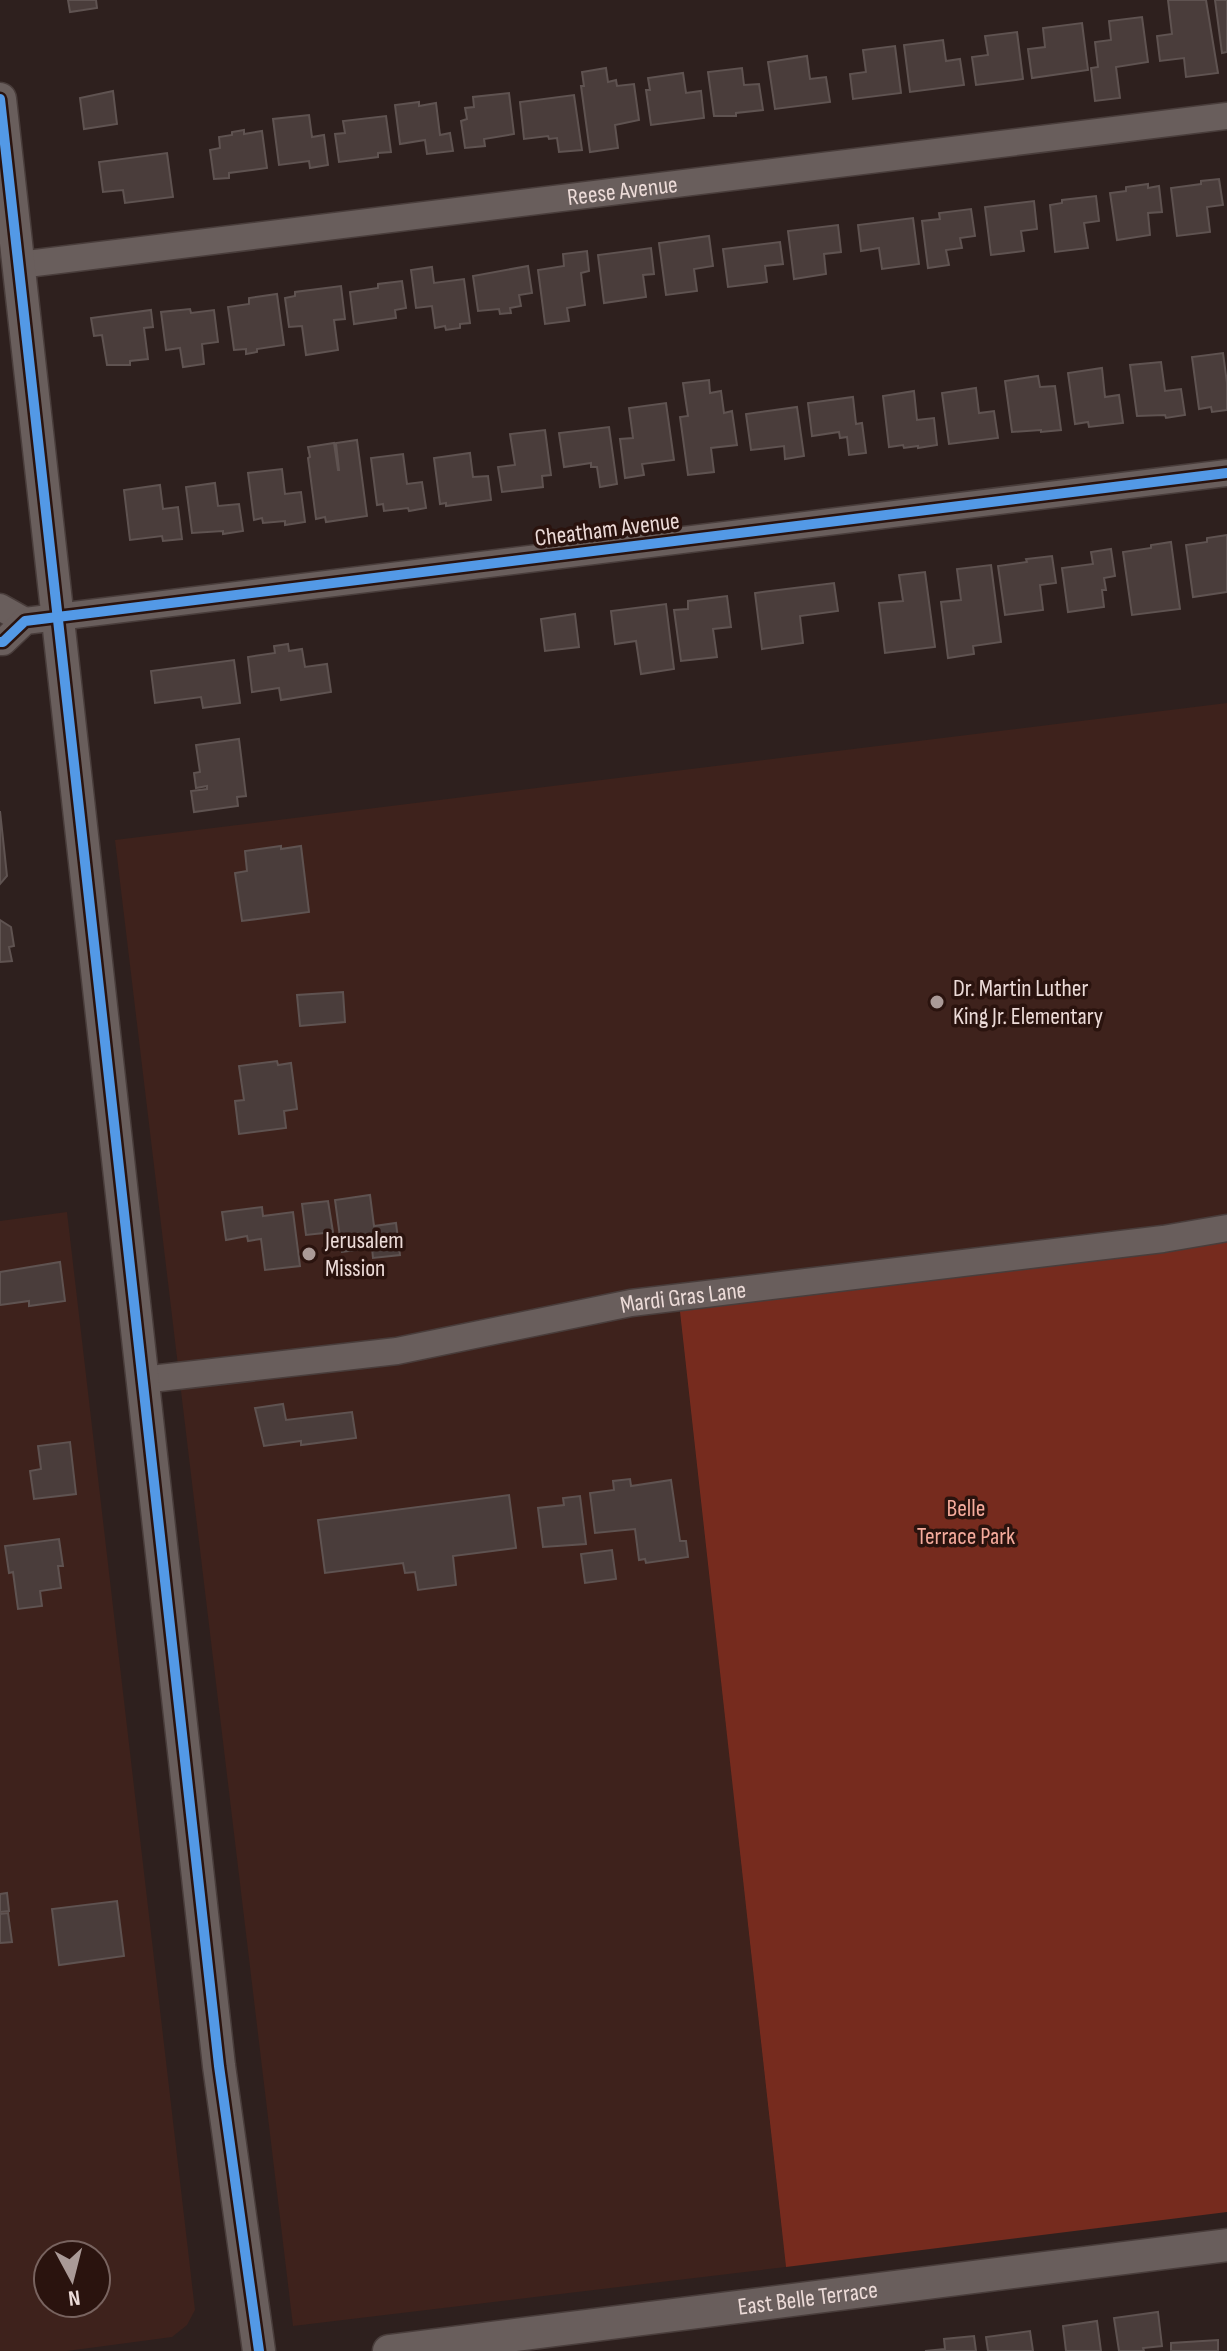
<svg xmlns="http://www.w3.org/2000/svg" width="1227" height="2351" viewBox="0 0 1227 2351" font-family="'Sofia Sans Condensed',sans-serif">
	<style>
		.built { fill: #3e221c; fill-rule: evenodd }
		.green { fill: #762b1e }
		.building { fill: #4a3d3b; stroke: #5f5351; stroke-width: 2 }
		.lines { fill: none; stroke-linecap: round; stroke-linejoin: round }
		.minor-casing { stroke: #493d3b; stroke-width: 29 }
		.tertiary-casing { stroke: #493d3b; stroke-width: 35 }
		.minor { stroke: #695e5c; stroke-width: 26 }
		.tertiary { stroke: #695e5c; stroke-width: 32 }
		.cycleway-casing { stroke: #2a130e; stroke-width: 15 }
		.cycleway { stroke: #5399e6; stroke-width: 10 }
		.poi-dot { fill: #aa9a97; stroke: #2a130e; stroke-width: 3 }
		.labels { text-anchor: middle; stroke-width: 7; stroke-linejoin: round; paint-order: stroke }
		.street-label { font-size: 24px; fill: #ecdbd8; stroke: #2a130e }
		.poi-label { font-size: 24px; fill: #ecdbd8; stroke: #2a130e; text-anchor: start }
		.park-label { font-size: 24px; fill: #f5ab9c; stroke: #2a130e }
	</style>
	<rect width="100%" height="100%" fill="#2e201e"/>
	<g class="built">
		<path d="M1227,703v523l-549,69 108,972 -493,59 -178,-1486z"/>
		<path d="M67,1212l128,1098 -8,15 -15,12 -105,14h-67v-1130zM48,2255h48v48h-48z"/>
	</g>
	<path class="green" d="M1227,1226v986l-441,55 -108,-973z"/>
	<g class="building">
		<path d="M68,0h28l1,8 -27,4z"/>
		<path d="M1168,0h38l12,73 -32,4 -2,-19 -24,3 -3,-25 15,-2z"/>
		<path d="M1215,0h12v52l-5,1z"/>
		<path d="M1142,17l6,45 -32,5 4,31 -25,3 -4,-33 7,-1 -3,-25 16,-2 -2,-19z"/>
		<path d="M1082,23l6,47 -56,8 -4,-29 17,-2 -2,-19z"/>
		<path d="M1017,32l6,47 -47,6 -4,-28 16,-2 -3,-19z"/>
		<path d="M943,40l3,21 14,-2 4,26 -54,7 -6,-47z"/>
		<path d="M895,46l6,47 -48,6 -3,-25 16,-2 -3,-22z"/>
		<path d="M807,56l3,23 16,-2 4,25 -55,7 -7,-47z"/>
		<path d="M606,68l2,14 8,-2 1,6 17,-2 5,36 -24,5 3,23 -28,4 -9,-66h3l-2,-14z"/>
		<path d="M742,68l2,17 15,-1 4,26 -27,3v3h-22l-6,-44z"/>
		<path d="M683,73l3,20 15,-2 3,27 -53,7 -5,-35h4l-2,-12z"/>
		<path d="M113,91l4,33 -33,5 -4,-31z"/>
		<path d="M509,93l5,41 -30,5 1,7 -20,2 -4,-27 6,-2 -2,-11 9,-1 -1,-10z"/>
		<path d="M574,95l8,55 -23,2 -2,-14 -8,1 -1,-3 -24,3 -4,-37z"/>
		<path d="M419,102v4l17,-3 4,32 10,-2 3,18 -26,3 -2,-14 -25,4 -5,-39z"/>
		<path d="M309,115l3,22 12,-2 4,30 -18,3 -1,-7 -30,4 -6,-46z"/>
		<path d="M386,116l5,36 -13,1v4l-39,5 -4,-28 10,-1 -2,-12z"/>
		<path d="M244,130v4l18,-3 5,37 -38,5v5l-15,1 -4,-29 10,-2 -1,-11 13,-2v-3z"/>
		<path d="M167,153l6,44 -48,6 -2,-13 -20,2 -4,-30z"/>
		<path d="M1219,179l4,26 -16,2 3,25 -33,4 -6,-48 30,-4v-3z"/>
		<path d="M1148,184v4l11,-2 3,26 -14,1 2,22 -33,5 -7,-47 16,-2v-4z"/>
		<path d="M1096,196l3,25 -15,2 4,25 -33,4 -5,-47 12,-2v-3z"/>
		<path d="M1034,201l3,28 -16,2 3,20 -33,4 -6,-48z"/>
		<path d="M971,209l4,27 -15,2 2,10 -16,2 3,15 -21,3 -6,-47 18,-2 -1,-6z"/>
		<path d="M913,218l6,46 -37,5 -3,-21 -18,3 -3,-26z"/>
		<path d="M838,225l3,27 -17,2 2,20 -32,5 -6,-48z"/>
		<path d="M709,236l4,30 -19,3 3,22 -31,4 -7,-52z"/>
		<path d="M780,242l3,22 -18,2 2,16 -39,5 -5,-38z"/>
		<path d="M651,248l3,26 -11,1 3,22 -42,6 -6,-48z"/>
		<path d="M587,251l2,20 -8,2 4,32 -18,3 2,13 -24,3 -7,-54 26,-4 -1,-12z"/>
		<path d="M528,266l4,27 -13,2 2,11 -11,2 1,5 -11,1 -1,-5 -21,2 -5,-35z"/>
		<path d="M432,267l2,16 30,-4 6,44 -10,1v4l-14,2 -1,-4 -10,2 -3,-22 -16,2 -5,-38z"/>
		<path d="M402,281l4,27 -11,2 1,8 -42,6 -4,-32 28,-4v-4z"/>
		<path d="M341,286l4,33 -11,1 4,30 -32,5 -4,-29 -13,1 -4,-29 10,-2v-4z"/>
		<path d="M277,294l7,51 -27,4v3l-11,2v-5l-12,1 -6,-43 21,-3v-6z"/>
		<path d="M190,309l1,4 23,-3 4,32 -16,2 2,20 -21,3 -3,-19 -14,2 -5,-38z"/>
		<path d="M151,310l2,17 -9,1 4,31 -18,2v4h-23l-5,-30 -8,1 -3,-18z"/>
		<path d="M1223,353l4,30v27l-15,2 -1,-5 -12,2 -7,-52z"/>
		<path d="M1161,362l4,29 16,-2 4,26 -19,3 -1,-3 -28,1 -7,-51z"/>
		<path d="M1102,368l3,29 14,-2 4,28 -34,4 -1,-5 -13,2 -7,-51z"/>
		<path d="M1038,376l2,11 15,-1 6,44 -20,2v-2l-29,2 -7,-51z"/>
		<path d="M709,380l1,13 11,-2 3,22 8,-2 5,34 -26,3 3,24 -26,3 -8,-58 8,-1 -5,-33z"/>
		<path d="M976,388l3,25 15,-2 4,27 -49,6 -7,-51z"/>
		<path d="M914,391l3,29 17,-2 3,27 -19,3v-2l-14,2 -1,-3 -14,2 -6,-51z"/>
		<path d="M853,397l3,27 6,-1 4,30 -17,2 -2,-18 -7,1 -1,-6 -27,4 -4,-33z"/>
		<path d="M666,403l8,57 -32,4 2,11 -19,3 -5,-39 13,-1 -4,-30z"/>
		<path d="M797,407l7,49 -19,3 -1,-13 -33,4 -5,-36z"/>
		<path d="M609,427l8,57 -17,3 -3,-20h-6v-4l-27,4 -5,-34z"/>
		<path d="M545,430l6,45 -9,1 1,11 -41,5 -4,-25 17,-2 -5,-31z"/>
		<path d="M357,440l10,76 -41,6 -1,-5 -9,2 -8,-61 2,-1 -2,-10 26,-4 4,27h1l-3,-27z"/>
		<path d="M470,453l3,24 15,-1 3,24 -45,6v-3l-6,1 -6,-46z"/>
		<path d="M403,454l4,30 15,-2 4,26 -17,3 -1,-3 -24,3 -1,-7 -6,1 -6,-47z"/>
		<path d="M282,469l3,25 16,-2 4,30 -20,3v-4l-22,2 -1,-5 -8,2 -6,-47z"/>
		<path d="M215,483l3,23 21,-2 4,27 -20,3v-3l-31,2 -6,-46z"/>
		<path d="M160,485l3,24 15,-2 4,32 -19,2 -1,-5 -32,4 -6,-50z"/>
		<path d="M1227,535v57l-34,5 -7,-52 21,-3v-4z"/>
		<path d="M1171,542l9,67 -48,6 -9,-63 28,-4v-3z"/>
		<path d="M1111,549l4,27 -11,2 2,12h-4l2,17 -36,5 -6,-44 31,-4 -2,-12z"/>
		<path d="M1052,556l4,27 -16,2 3,25 -38,5 -7,-49 29,-4 -1,-3z"/>
		<path d="M991,565l10,77 -28,4 1,8 -26,4 -7,-56 20,-2 -4,-31z"/>
		<path d="M925,572l10,75 -50,6 -6,-50 24,-2 -4,-26z"/>
		<path d="M834,583l4,28 -38,5 3,27 -41,6 -7,-56z"/>
		<path d="M727,596l4,31 -18,2 4,28 -36,4 -7,-51 14,-1v-8z"/>
		<path d="M666,604l8,65 -33,5 -5,-33 -21,3 -4,-33z"/>
		<path d="M575,614l4,33 -34,4 -4,-32z"/>
		<path d="M288,644l1,7 13,-2 3,18 22,-3 4,28 -50,8 -2,-12 -27,4 -4,-35 27,-4 -1,-7z"/>
		<path d="M234,660l6,43 -37,5 -2,-11 -46,6 -4,-32z"/>
		<path d="M239,739l7,57 -9,1 1,9 -44,6 -3,-21 16,-2v-3l-11,2 -2,-15 6,-1 -4,-27z"/>
		<path d="M0,811l7,65 -7,8z"/>
		<path d="M281,846v3l20,-3 8,66 -67,9 -7,-48 12,-2 -2,-20z"/>
		<path d="M0,920l11,7 3,19 -5,1 3,14 -12,1z"/>
		<path d="M343,992l2,30 -45,4 -3,-31z"/>
		<path d="M277,1061l1,4 13,-2 6,46 -13,2 2,17 -47,6 -4,-33 9,-1 -5,-34z"/>
		<path d="M370,1195l4,31 22,-3 4,32 -27,3 -1,-10 -30,4 -7,-52z"/>
		<path d="M328,1201l5,31 -27,3 -4,-31z"/>
		<path d="M262,1207l1,9 30,-4 7,54 -35,4 -4,-31 -13,2 -1,-5 -21,4 -4,-28z"/>
		<path d="M60,1262l5,39 -36,5v-5l-29,4v-33z"/>
		<path d="M283,1404l3,16 66,-8 4,26 -55,7v-4l-37,5 -9,-38z"/>
		<path d="M70,1442l6,52 -42,5 -4,-28 11,-2 -3,-23z"/>
		<path d="M630,1479l1,7 40,-6 9,61h6l2,16 -42,6 -1,-4 -6,1 -4,-31 -40,4 -5,-40 24,-3 -1,-9z"/>
		<path d="M509,1495l7,53 -63,8 3,29 -38,5 -3,-18 -10,1 -2,-10 -78,10 -7,-53z"/>
		<path d="M580,1496l6,48 -43,3 -5,-39 26,-3 -1,-7z"/>
		<path d="M59,1539l4,27h-5l3,22 -21,3 2,15 -24,3 -5,-37 -4,1 -4,-27z"/>
		<path d="M612,1550l4,29 -31,4 -4,-29z"/>
		<path d="M7,1893l2,18 -9,1v-18z"/>
		<path d="M117,1901l7,55 -65,9 -7,-56z"/>
		<path d="M8,1913l4,29 -12,1v-29z"/>
		<path d="M1158,2312l4,34 -19,2 1,3h-25l-5,-33z"/>
		<path d="M1097,2321l4,30h-35l-3,-25z"/>
		<path d="M1030,2331l3,20h-45l-2,-14z"/>
		<path d="M974,2336l2,15h-51l20,-2 -1,-10z"/>
		<path d="M1218,2340v11h-47v-8z"/>
	</g>
	<g class="lines">
		<defs>
			<g id="minor">
				<path id="s1" d="M19,265l1208,-149"/>
				<path d="M0,607l25,14"/>
				<path d="M0,642h3l22,-21 1202,-148"/>
				<path id="s2" d="M142,1380l255,-29 234,-48 532,-64 64,-11"/>
			</g>
			<g id="tertiary">
				<path d="M0,99l219,1967 40,285"/>
				<path id="s3" d="M389,2351l838,-106"/>
			</g>
		</defs>
		<use href="#minor" class="minor-casing"/>
		<use href="#tertiary" class="tertiary-casing"/>
		<use href="#minor" class="minor"/>
		<use href="#tertiary" class="tertiary"/>
		<defs>
			<g id="cycleway">
				<path d="M0,99l219,1967 40,285"/>
				<path d="M0,642h3l22,-21 1202,-148"/>
			</g>
		</defs>
		<use href="#cycleway" class="cycleway-casing"/>
		<use href="#cycleway" class="cycleway"/>
	</g>
	<g class="poi-dot">
		<circle cx="937" cy="1002" r="8"/>
		<circle cx="309" cy="1254" r="8"/>
	</g>
	<g class="labels">
		<g class="street-label">
			<text dy="8" stroke="none"><textPath href="#s1" startOffset="608">Reese Avenue</textPath></text>
			<text transform="translate(607 529) rotate(-7)" y="8">Cheatham Avenue</text>
			<text dy="8" stroke="none"><textPath href="#s2" startOffset="548">Mardi Gras Lane</textPath></text>
			<text dy="8" stroke="none"><textPath href="#s3" startOffset="422">East Belle Terrace</textPath></text>
		</g>
		<g class="poi-label">
			<text x="953" y="996">Dr. Martin Luther<tspan x="953" dy="28">King Jr. Elementary</tspan></text>
			<text x="325" y="1248">Jerusalem<tspan x="325" dy="28">Mission</tspan></text>
		</g>
		<g class="park-label">
			<text x="966" y="1516">Belle<tspan x="966" dy="28">Terrace Park</tspan></text>
		</g>
	</g>
	<g transform="translate(72 2279) rotate(173)"><circle r="38" fill="#2a130e" stroke="#78635f" stroke-width="2"/>
	<path d="M0-6L14 30L0 20L-14 30Z" fill="#aa9a97"/>
	<text y="-12" font-size="22" font-weight="bold" text-anchor="middle" fill="#ecdbd8">N</text>
	</g>
</svg>
